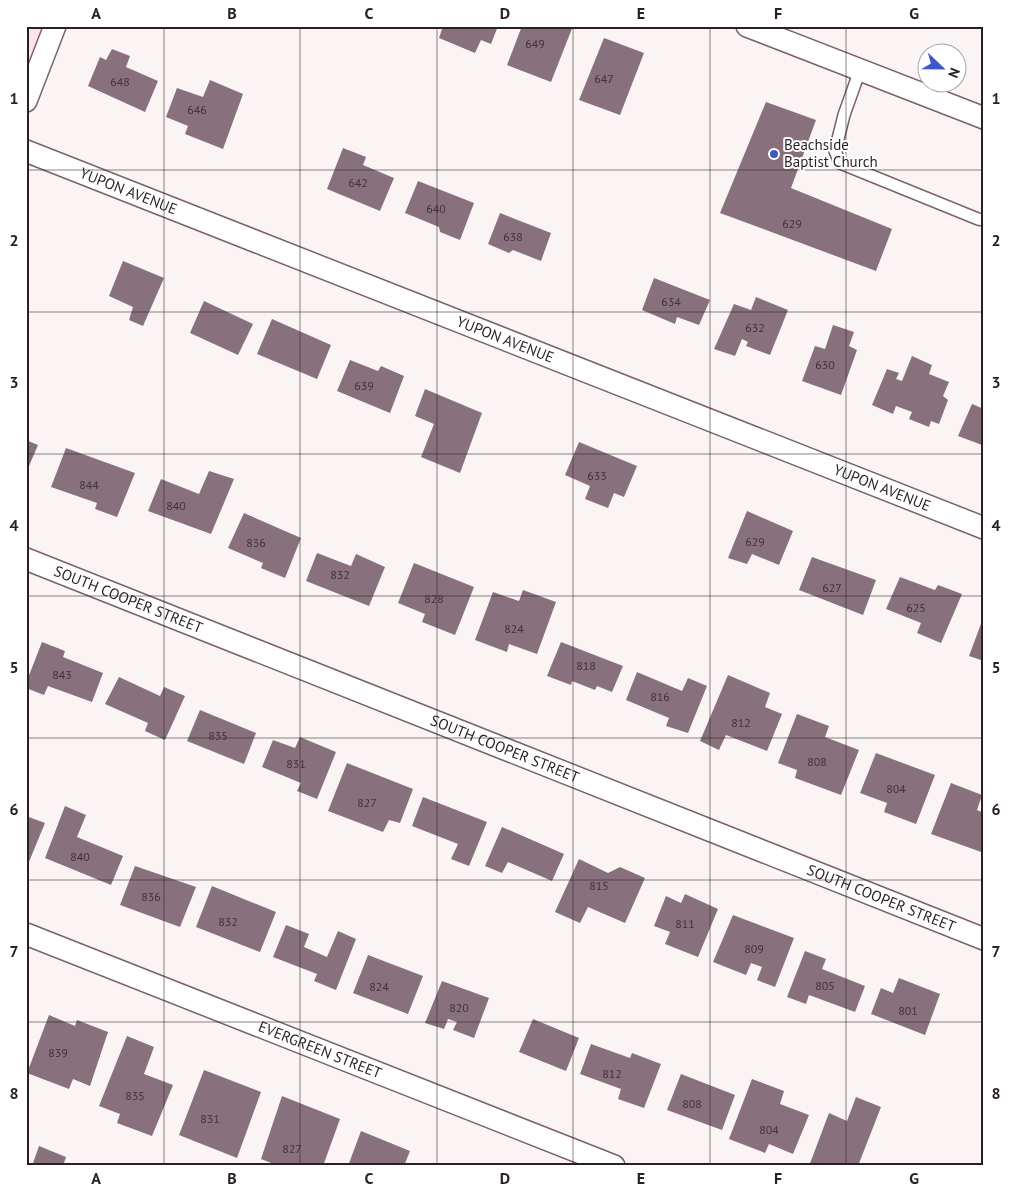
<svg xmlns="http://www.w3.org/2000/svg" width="1010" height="1192" viewBox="0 0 1010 1192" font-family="'PT Sans',sans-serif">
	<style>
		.built { fill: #fde4e9 }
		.building { fill: #89707d }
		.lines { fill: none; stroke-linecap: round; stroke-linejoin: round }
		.service-casing { stroke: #7d6167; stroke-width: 14 }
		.minor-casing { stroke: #7d6167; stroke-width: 24 }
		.service { stroke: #fff; stroke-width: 11 }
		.minor { stroke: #fff; stroke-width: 21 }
		.grid { fill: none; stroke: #2b1f21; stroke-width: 1; stroke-opacity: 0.55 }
		.poi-dot { fill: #3d58cb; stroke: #fff; stroke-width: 2 }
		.labels { text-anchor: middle; stroke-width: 4; stroke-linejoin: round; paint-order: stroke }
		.number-label { font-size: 12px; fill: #423338 }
		.poi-label { font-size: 15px; fill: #2b1f21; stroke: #fff; text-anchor: start }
		.street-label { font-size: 15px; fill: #2b1f21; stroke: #fff }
		.neatline { fill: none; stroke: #2b1f21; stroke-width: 2 }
		.grid-label { font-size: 16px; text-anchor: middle; font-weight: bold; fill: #2b1f21 }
	</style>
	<rect width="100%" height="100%" fill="#fbf4f5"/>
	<path class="built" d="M26,26h29l-29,75z"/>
	<g class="building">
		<path d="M443,26h55l-7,18 -10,-4 -6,13 -36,-15z"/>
		<path d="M522,26h51l-22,56 -44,-17z"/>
		<path d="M604,38l40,15 -24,62 -41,-15z"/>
		<path d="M112,49l18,7 -4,11 32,14 -13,31 -57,-26 12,-29 6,3z"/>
		<path d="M210,80l33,14 -20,55 -38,-15 3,-8 -22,-9 11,-29 26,9z"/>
		<path d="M766,102l50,18 -25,68 101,41 -16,42 -156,-58z"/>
		<path d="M343,148l23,9 -3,8 31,13 -14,33 -53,-22z"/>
		<path d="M418,181l56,22 -14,37 -20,-8 -1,-5 -34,-14z"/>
		<path d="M500,213l51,20 -10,28 -28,-11 -4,3 -21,-9z"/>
		<path d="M123,261l41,17 -21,48 -14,-6 4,-13 -24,-11z"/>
		<path d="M654,278l56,22 -11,25 -22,-8 -2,7 -33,-14z"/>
		<path d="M756,297l32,13 -18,45 -24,-9 2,-4 -6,-3 -7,17 -21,-7 20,-45 17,6z"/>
		<path d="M204,301l49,23 -15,31 -48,-22z"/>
		<path d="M272,319l59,26 -14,34 -60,-25z"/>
		<path d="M833,325l21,7 -5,14 8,4 -16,45 -39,-14 13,-35 10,3z"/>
		<path d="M912,356l20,9 -3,9 20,8 -6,14 5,4 -9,24 -8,-3 -2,6 -20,-8 3,-7 -16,-6 -3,8 -21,-9 15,-36 12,4 -3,6 6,2z"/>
		<path d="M350,360l28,11 3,-5 23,10 -14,37 -53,-22z"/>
		<path d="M425,389l57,24 -22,60 -39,-16 13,-33 -19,-8z"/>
		<path d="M972,404l12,5 -2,36 -24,-9z"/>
		<path d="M26,440l12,5 -12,28z"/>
		<path d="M579,442l58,24 -13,31 -10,-4 -6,15 -23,-9 5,-13 -25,-11z"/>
		<path d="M66,448l69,25 -18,44 -22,-8 2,-6 -46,-16z"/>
		<path d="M209,471l25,8 -23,55 -63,-23 13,-32 38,15z"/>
		<path d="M747,511l46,20 -14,34 -27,-11 -5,10 -19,-6z"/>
		<path d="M244,513l57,25 -16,40 -24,-10 2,-5 -35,-15z"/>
		<path d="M317,553l34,13 5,-12 29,13 -16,39 -63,-25z"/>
		<path d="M812,557l64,23 -13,35 -64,-25z"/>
		<path d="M414,563l60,24 -19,48 -33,-13 3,-8 -27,-11z"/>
		<path d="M900,577l35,13 3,-5 24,9 -21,49 -24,-10 4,-10 -35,-14z"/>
		<path d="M523,590l33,12 -19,52 -28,-10 -2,8 -32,-12 18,-48 26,9z"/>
		<path d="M982,621l2,1v39l-15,-5z"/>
		<path d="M42,642l23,9 -2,6 40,16 -11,29 -44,-16 -4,9 -18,-7v-5z"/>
		<path d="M561,642l62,24 -11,26 -15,-6 -2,4 -23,-9 -1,4 -24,-9z"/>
		<path d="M637,672l45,19 6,-13 19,8 -19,47 -22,-7 3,-8 -43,-18z"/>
		<path d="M728,675l42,18 -5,14 17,7 -15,37 -41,-16 -7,15 -19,-9z"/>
		<path d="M119,677l41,19 4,-9 21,9 -20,44 -20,-9 3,-8 -43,-19z"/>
		<path d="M200,710l56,23 -12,31 -57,-23z"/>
		<path d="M797,714l32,12 -4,11 34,13 -18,45 -46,-17 2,-8 -19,-7z"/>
		<path d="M300,737l36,15 -19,47 -20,-8 4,-8 -39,-16 11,-27 22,8z"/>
		<path d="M876,753l59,22 -19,49 -32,-12 3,-9 -27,-10z"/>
		<path d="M347,763l66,26 -13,34 -11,-3 -6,12 -55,-21z"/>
		<path d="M951,783l31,12 -5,15 7,3v40l-53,-19z"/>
		<path d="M423,797l64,25 -18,44 -18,-7 7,-15 -46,-18z"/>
		<path d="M65,806l21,9 -9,22 46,19 -12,29 -66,-27z"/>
		<path d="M26,816l19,7 -19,46z"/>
		<path d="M502,827l62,27 -12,27 -44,-19 -6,11 -17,-7z"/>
		<path d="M579,859l29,14 12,-6 25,11 -20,45 -37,-16 -8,16 -25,-11z"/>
		<path d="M135,866l61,21 -16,40 -60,-22z"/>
		<path d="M212,886l64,26 -16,40 -64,-25z"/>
		<path d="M685,894l33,15 -20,48 -33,-13 5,-12 -16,-6 12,-30 15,7z"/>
		<path d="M733,915l61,23 -19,49 -18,-7 5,-13 -11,-4 -5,12 -33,-13z"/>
		<path d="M286,925l23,9 -5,13 23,10 11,-26 18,8 -20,51 -22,-9 3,-7 -44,-17z"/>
		<path d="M805,951l21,8 -4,10 43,17 -10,26 -46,-17 -3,9 -19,-7z"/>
		<path d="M368,955l55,21 -15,38 -55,-21z"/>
		<path d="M899,978l41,16 -15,41 -54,-21 10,-26 12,5z"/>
		<path d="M442,981l47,17 -15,40 -21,-8 4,-8 -9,-3 -4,10 -19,-6z"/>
		<path d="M49,1015l26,11 2,-6 31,12 -18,54 -17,-7 -4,10 -42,-16z"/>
		<path d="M533,1019l46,19 -13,33 -47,-19z"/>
		<path d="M127,1036l27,11 -10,27 29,11 -21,51 -35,-13 3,-9 -21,-8z"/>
		<path d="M591,1044l39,14 2,-5 29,11 -17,44 -26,-9 3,-10 -41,-15z"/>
		<path d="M204,1070l57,22 -24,66 -58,-23z"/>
		<path d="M681,1074l54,21 -13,35 -55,-20z"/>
		<path d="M752,1079l32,12 -4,13 29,11 -16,39 -24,-10 -4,9 -36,-14z"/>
		<path d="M282,1096l58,23 -17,47h-44l-18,-7z"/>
		<path d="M856,1097l25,10 -23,59 -10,-3 -1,3h-38l20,-53 18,8z"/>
		<path d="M361,1131l49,20 -6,15h-56z"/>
		<path d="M39,1146l27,11 -3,9h-31z"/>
	</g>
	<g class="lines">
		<defs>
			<path id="service" d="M860,70l-16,45 -9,36 5,12 138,56 6,1"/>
			<g id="minor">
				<path d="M747,26l237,92"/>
				<path d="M26,101l29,-75"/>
				<path id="s1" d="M26,151l958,377"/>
				<path id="s2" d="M26,559l958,380"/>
				<path id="s3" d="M26,934l588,232"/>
			</g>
		</defs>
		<use href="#service" class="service-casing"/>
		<use href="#minor" class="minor-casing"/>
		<use href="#service" class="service"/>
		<use href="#minor" class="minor"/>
	</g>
	<path class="grid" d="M164,26v1140M300,26v1140M437,26v1140M573,26v1140M710,26v1140M846,26v1140M26,170h958M26,312h958M26,454h958M26,596h958M26,738h958M26,880h958M26,1022h958"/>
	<circle class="poi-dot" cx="774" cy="154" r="5"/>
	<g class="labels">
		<g class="number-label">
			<text x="535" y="48">649</text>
			<text x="604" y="83">647</text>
			<text x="120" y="86">648</text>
			<text x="197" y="114">646</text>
			<text x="358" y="187">642</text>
			<text x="436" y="213">640</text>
			<text x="792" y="228">629</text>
			<text x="513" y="241">638</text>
			<text x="671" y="306">634</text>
			<text x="755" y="332">632</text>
			<text x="825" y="369">630</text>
			<text x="364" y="390">639</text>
			<text x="597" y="480">633</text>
			<text x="89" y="489">844</text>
			<text x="176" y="510">840</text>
			<text x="755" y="546">629</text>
			<text x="256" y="547">836</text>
			<text x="340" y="579">832</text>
			<text x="832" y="592">627</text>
			<text x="434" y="603">828</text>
			<text x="916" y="612">625</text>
			<text x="514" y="633">824</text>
			<text x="586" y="670">818</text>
			<text x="62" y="679">843</text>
			<text x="660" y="701">816</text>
			<text x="741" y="727">812</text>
			<text x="218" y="740">835</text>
			<text x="817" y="766">808</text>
			<text x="296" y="768">831</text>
			<text x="896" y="793">804</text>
			<text x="367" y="807">827</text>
			<text x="80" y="861">840</text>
			<text x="599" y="890">815</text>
			<text x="151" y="901">836</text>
			<text x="228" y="926">832</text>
			<text x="685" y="928">811</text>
			<text x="754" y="953">809</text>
			<text x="825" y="990">805</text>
			<text x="379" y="991">824</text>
			<text x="459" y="1012">820</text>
			<text x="908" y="1015">801</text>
			<text x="58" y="1057">839</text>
			<text x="612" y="1078">812</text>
			<text x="135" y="1100">835</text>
			<text x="692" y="1108">808</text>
			<text x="210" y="1123">831</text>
			<text x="769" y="1134">804</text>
			<text x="292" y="1153">827</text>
		</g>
		<g class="poi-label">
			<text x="784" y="150">Beachside<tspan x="784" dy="17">Baptist Church</tspan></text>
		</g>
		<g class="street-label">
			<text dy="5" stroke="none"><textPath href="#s1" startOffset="110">YUPON AVENUE</textPath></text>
			<text dy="5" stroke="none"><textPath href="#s1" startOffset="515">YUPON AVENUE</textPath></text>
			<text dy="5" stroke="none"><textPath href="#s1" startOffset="920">YUPON AVENUE</textPath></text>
			<text dy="5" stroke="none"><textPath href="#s2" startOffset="110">SOUTH COOPER STREET</textPath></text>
			<text dy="5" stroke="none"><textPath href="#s2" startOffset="515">SOUTH COOPER STREET</textPath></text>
			<text dy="5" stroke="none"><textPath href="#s2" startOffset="920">SOUTH COOPER STREET</textPath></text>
			<text dy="5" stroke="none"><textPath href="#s3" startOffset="316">EVERGREEN STREET</textPath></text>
		</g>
	</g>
	<rect width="1010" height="1192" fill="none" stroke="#ffffff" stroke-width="55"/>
	<g transform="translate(942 68) rotate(112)"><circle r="24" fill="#ffffff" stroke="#aaa5a6"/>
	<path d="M0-4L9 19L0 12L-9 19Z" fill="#3d58cb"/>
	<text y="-8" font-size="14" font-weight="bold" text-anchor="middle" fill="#2b1f21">N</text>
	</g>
	<rect x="28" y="28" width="954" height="1136" class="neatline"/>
	<g class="grid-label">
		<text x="96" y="19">A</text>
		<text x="232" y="19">B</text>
		<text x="369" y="19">C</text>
		<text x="505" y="19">D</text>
		<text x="641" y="19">E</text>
		<text x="778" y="19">F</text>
		<text x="914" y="19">G</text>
		<text x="14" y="104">1</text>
		<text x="996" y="104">1</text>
		<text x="14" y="246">2</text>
		<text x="996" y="246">2</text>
		<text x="14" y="388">3</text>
		<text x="996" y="388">3</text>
		<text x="14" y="531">4</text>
		<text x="996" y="531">4</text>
		<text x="14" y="673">5</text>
		<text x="996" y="673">5</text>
		<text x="14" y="815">6</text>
		<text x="996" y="815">6</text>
		<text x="14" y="957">7</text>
		<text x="996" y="957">7</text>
		<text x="14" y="1099">8</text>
		<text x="996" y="1099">8</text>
		<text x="96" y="1184">A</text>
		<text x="232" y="1184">B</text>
		<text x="369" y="1184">C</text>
		<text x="505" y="1184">D</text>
		<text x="641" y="1184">E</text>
		<text x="778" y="1184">F</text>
		<text x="914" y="1184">G</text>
	</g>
</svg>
